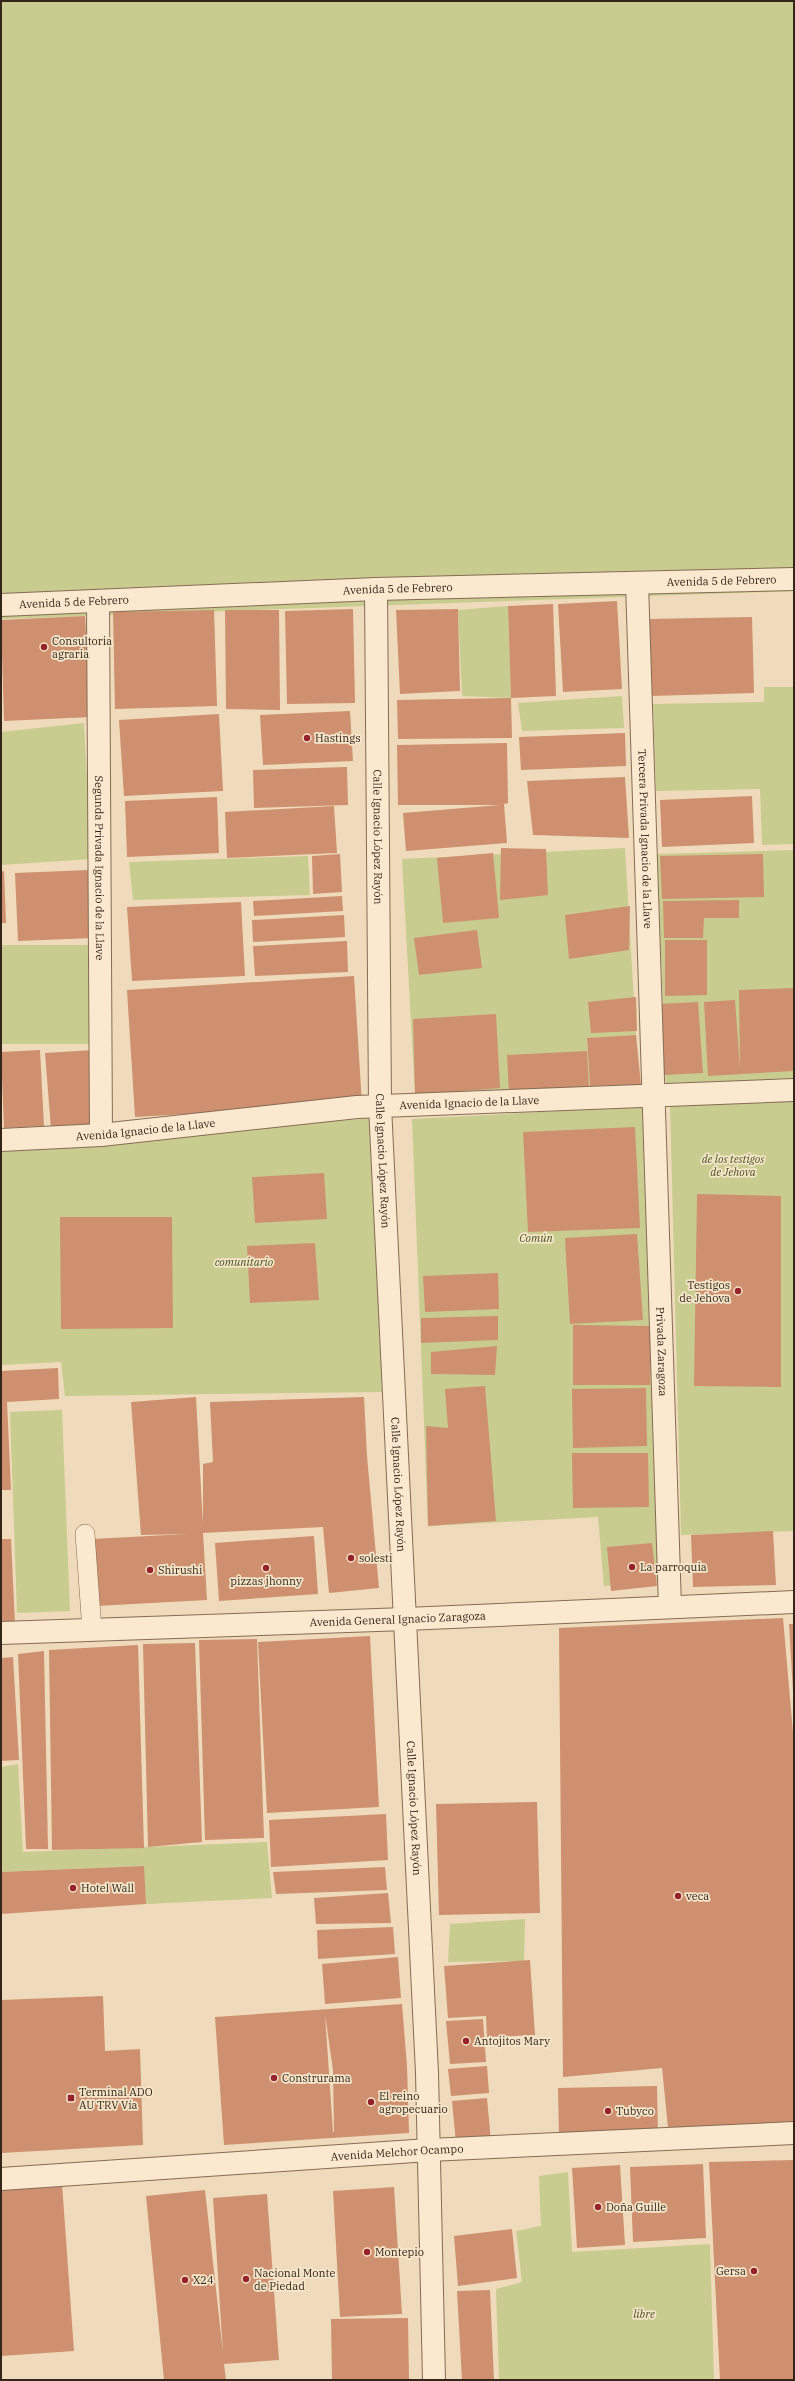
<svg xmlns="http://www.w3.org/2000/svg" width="795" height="2381" viewBox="0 0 795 2381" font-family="'IBM Plex Serif',serif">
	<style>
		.green { fill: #c9cc8f }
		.building { fill: #ce906f; fill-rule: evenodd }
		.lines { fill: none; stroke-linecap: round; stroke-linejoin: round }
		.service-casing { stroke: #866b55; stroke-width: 20 }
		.minor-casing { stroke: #866b55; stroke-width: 24 }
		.tertiary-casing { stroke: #866b55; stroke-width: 24 }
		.service { stroke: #fae9ce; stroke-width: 19 }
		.minor { stroke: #fae9ce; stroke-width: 22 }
		.tertiary { stroke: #fae9ce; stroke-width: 22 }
		.poi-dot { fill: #96232c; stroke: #f6e6ca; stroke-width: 1.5 }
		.labels { text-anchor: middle; stroke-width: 3.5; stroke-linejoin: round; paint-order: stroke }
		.street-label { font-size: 11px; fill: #34251a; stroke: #f6e6ca }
		.poi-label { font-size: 11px; fill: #34251a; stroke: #f6e6ca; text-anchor: start }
		.park-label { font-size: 11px; font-style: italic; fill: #485120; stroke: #f6e6ca }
	</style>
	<rect width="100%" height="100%" fill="#efdbbb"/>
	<g class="green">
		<path d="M1,1h793v590l-793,28z"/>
		<path d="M508,606l3,92 -49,-2 -4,-86z"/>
		<path d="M764,687h30v157l-32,1 -2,-56 -104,2 -3,-87 111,-2z"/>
		<path d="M622,696l2,32 -102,3 -4,-28z"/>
		<path d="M84,723l7,136 -90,6v-133z"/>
		<path d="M625,848l11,187 -49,3 3,48 -175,9 -13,-236z"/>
		<path d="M794,850v229l-128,4 -9,-229z"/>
		<path d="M308,856l2,39 -177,5 -4,-38z"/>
		<rect x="1" y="945" width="90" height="99"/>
		<path d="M794,1100v431l-113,4 -11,-430z"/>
		<path d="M652,1106l9,475 -57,5 -6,-69 -170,9 -16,-407z"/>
		<path d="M371,1118l11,274 -317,4 -4,-34 -60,3v-214z"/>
		<path d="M62,1410l8,201 -53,2 -7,-201z"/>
		<path d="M18,1764l5,88 244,-10 5,56 -126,6 -3,-38 -142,6v-105z"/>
		<path d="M525,1919l-1,42 -76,1 2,-38z"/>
		<path d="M568,2172l4,80 138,-8 4,136h-215l-3,-91 26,-7 -6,-51 25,-5 -2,-50z"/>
	</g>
	<g class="building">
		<path d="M617,601l5,88 -59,3 -5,-88z"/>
		<path d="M553,604l3,92 -45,2 -3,-92z"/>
		<path d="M353,609l2,94 -68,1 -2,-93z"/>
		<path d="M458,609l2,82 -60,3 -4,-84z"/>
		<path d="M214,610l3,96 -102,3 -2,-97z"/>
		<path d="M225,610h54l1,100 -54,-1z"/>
		<path d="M85,616l6,101 -87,4 -3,-101z"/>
		<path d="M752,617l2,76 -103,3 -2,-77z"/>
		<path d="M511,698l1,40 -114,1 -1,-39z"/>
		<path d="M350,711l3,50 -90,4 -3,-50z"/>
		<path d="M219,714l4,77 -99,5 -5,-76z"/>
		<path d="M625,733l1,33 -105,4 -2,-33z"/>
		<path d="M507,743l1,60 -4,1 3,39 -101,8 -3,-38 97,-8h-102l-1,-60z"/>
		<path d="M347,767l1,38 -94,3 -1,-38z"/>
		<path d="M625,777l4,61 -96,-3 -6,-54z"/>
		<path d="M752,796l2,47 -92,4 -2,-47z"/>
		<path d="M217,797l2,56 -92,4 -2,-56z"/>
		<path d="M334,806l3,47 -110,5 -2,-46z"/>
		<path d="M501,848l45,1 2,46 -48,5z"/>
		<path d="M493,853l6,65 -56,5 -6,-65z"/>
		<path d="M340,854l2,38 -29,2 -1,-38z"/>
		<path d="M763,854l1,43 -102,2 -2,-43z"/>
		<path d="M90,870l3,68 -75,3 -3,-68z"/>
		<path d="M4,871l2,52h-5v-51z"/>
		<path d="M342,896l1,15 -89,5 -1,-15z"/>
		<path d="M739,900v18h-35l-1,20h-39l-1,-37z"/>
		<path d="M241,902l4,74 -113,5 -5,-74z"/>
		<path d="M630,906l-1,44 -60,9 -4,-44z"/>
		<path d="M344,915l1,22 -92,5 -1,-22z"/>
		<path d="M477,930l5,38 -63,7 -5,-37z"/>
		<path d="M665,940h42v55l-42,1z"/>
		<path d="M347,941l1,31 -93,4 -2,-30z"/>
		<path d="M354,976l8,128 -227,13 -8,-127z"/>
		<path d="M794,988v83l-86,5 -4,-74 31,-2 5,69 -1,-79z"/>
		<path d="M636,997l1,34 -46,2 -3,-31z"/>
		<path d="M698,1002l5,71 -40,2 -4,-71z"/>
		<path d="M496,1014l4,74 -85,7 -2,-76z"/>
		<path d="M636,1035l5,50 -51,1 -3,-48z"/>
		<path d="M40,1050l4,76 -40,2 -3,-76z"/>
		<path d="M93,1050l5,76 -47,3 -6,-76z"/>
		<path d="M587,1051l2,38 -80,4 -2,-38z"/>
		<path d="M635,1127l5,101 -112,4 -5,-100z"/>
		<path d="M324,1173l3,46 -72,4 -3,-46z"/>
		<path d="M697,1194l84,2v191l-87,-1z"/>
		<path d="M60,1217h112l1,111 -112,1z"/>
		<path d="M637,1234l6,86 -73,4 -5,-86z"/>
		<path d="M315,1243l4,57 -69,3 -3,-57z"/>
		<path d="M498,1273l1,36 -74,3 -2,-36z"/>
		<path d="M498,1316v24l-77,3v-25z"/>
		<path d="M573,1325l77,1v59h-77z"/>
		<path d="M497,1346l-2,29 -64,-1v-22z"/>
		<path d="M58,1368l1,31 -52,3 4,88h-10v-119z"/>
		<path d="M485,1386l11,135 -68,5 -2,-100 22,2 -3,-39z"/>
		<path d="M646,1388l1,58 -74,2 -1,-59z"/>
		<path d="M196,1397l7,128v-61l10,-2 -3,-60 154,-5 3,59 12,132 -50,5 -6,-66 -120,6 4,67 -111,6 -4,-67 95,-5 -46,1 -10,-133z"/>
		<path d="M572,1453h76l1,54 -76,1z"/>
		<path d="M773,1531l3,54 -83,2 -2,-52z"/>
		<path d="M314,1536l4,58 -99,7 -4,-58z"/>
		<path d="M1,1539h10l4,85 -14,1z"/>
		<path d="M652,1543l5,43 -46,5 -4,-44z"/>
		<path d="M783,1618l11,126v384l-125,10 -7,-70 -99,9 -4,-449z"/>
		<path d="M789,1624h5v68h-1z"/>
		<path d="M370,1636l9,171 -112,6 -9,-171z"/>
		<path d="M257,1639l7,199 -59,2 -6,-200z"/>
		<path d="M195,1643l7,199 -54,5 -5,-203z"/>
		<path d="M138,1645l6,203 -92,2 -3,-200z"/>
		<path d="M44,1651l4,198h-22l-8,-195z"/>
		<path d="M13,1657l6,103 -18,1v-103z"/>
		<path d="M537,1802l3,111 -101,2 -3,-111z"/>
		<path d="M386,1814l2,46 -117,7 -2,-47z"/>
		<path d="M144,1866l2,38 -145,10v-42z"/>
		<path d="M385,1867l2,23 -111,4 -3,-22z"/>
		<path d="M388,1893l3,30 -75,1 -2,-26z"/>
		<path d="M393,1927l2,27 -77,5 -1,-29z"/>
		<path d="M398,1957l3,41 -76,6 -3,-40z"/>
		<path d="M530,1960l5,75 -48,2 -1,-21 -38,2 -4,-52z"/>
		<path d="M103,1996l2,55 35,-2 3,96 -142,8v-153z"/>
		<path d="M402,2004l5,62 2,67 -185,12 -9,-128zM325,2014l8,56 1,62h-1z"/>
		<path d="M483,2019l3,43 -36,2 -4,-43z"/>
		<path d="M487,2066l2,27 -38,3 -3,-27z"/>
		<path d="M657,2086l1,49 -99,2 -1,-49z"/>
		<path d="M487,2098l4,43 -35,2 -4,-42z"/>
		<path d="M794,2160v220h-74l-11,-218z"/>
		<path d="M703,2164l3,74 -73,4 -3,-75z"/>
		<path d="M620,2165l5,80 -48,3 -5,-80z"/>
		<path d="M62,2183l12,168 -73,5v-169z"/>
		<path d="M394,2187l8,127 -62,3 -7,-126z"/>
		<path d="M205,2190l18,163 -10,-155 54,-4 12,166 -55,4 2,16h-62l-18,-184z"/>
		<path d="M512,2229l5,49 -59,8 -4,-50z"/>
		<path d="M490,2290l4,90h-32l-5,-89z"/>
		<path d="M408,2318l1,62h-77l-1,-61z"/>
	</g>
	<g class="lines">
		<defs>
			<path id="service" d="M85,1534l7,96"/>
			<g id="minor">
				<path id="s1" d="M637,583l33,1024"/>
				<path id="s2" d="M376,589l4,517 47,967 7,307"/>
				<path id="s3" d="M98,601l3,534"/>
				<path id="s4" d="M1,605l375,-16 418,-10"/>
				<path id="s5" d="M1,1140l100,-5 256,-28 437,-17"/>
				<path id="s6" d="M1,1633l405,-14 388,-17"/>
			</g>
			<g id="tertiary">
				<path id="s7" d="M1,2179l428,-29 365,-17"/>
			</g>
		</defs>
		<use href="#service" class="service-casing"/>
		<use href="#minor" class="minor-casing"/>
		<use href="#tertiary" class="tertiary-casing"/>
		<use href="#service" class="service"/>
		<use href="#minor" class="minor"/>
		<use href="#tertiary" class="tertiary"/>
	</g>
	<g class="poi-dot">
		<circle cx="44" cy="647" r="4"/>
		<circle cx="307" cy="738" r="4"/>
		<circle cx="738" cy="1291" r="4"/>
		<circle cx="351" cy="1558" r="4"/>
		<circle cx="632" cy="1567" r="4"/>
		<circle cx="266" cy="1568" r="4"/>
		<circle cx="150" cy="1570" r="4"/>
		<circle cx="73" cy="1888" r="4"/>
		<circle cx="678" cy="1896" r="4"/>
		<circle cx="466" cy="2041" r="4"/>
		<circle cx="274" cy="2078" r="4"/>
		<rect x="67" y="2094" width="8" height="8" rx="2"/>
		<circle cx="371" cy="2102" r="4"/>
		<circle cx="608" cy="2111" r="4"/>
		<circle cx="598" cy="2207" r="4"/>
		<circle cx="367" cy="2252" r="4"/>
		<circle cx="754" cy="2271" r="4"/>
		<circle cx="246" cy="2279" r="4"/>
		<circle cx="185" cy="2280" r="4"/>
	</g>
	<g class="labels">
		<g class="street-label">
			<text dy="4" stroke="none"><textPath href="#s4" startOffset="721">Avenida 5 de Febrero</textPath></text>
			<text dy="4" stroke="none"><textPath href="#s4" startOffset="397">Avenida 5 de Febrero</textPath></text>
			<text dy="4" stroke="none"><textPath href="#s4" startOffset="73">Avenida 5 de Febrero</textPath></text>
			<text dy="4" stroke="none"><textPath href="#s2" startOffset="248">Calle Ignacio López Rayón</textPath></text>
			<text dy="4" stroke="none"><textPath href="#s1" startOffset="256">Tercera Privada Ignacio de la Llave</textPath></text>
			<text dy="4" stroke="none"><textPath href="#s3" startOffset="267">Segunda Privada Ignacio de la Llave</textPath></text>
			<text dy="4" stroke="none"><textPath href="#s5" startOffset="470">Avenida Ignacio de la Llave</textPath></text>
			<text dy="4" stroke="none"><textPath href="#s5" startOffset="145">Avenida Ignacio de la Llave</textPath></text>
			<text dy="4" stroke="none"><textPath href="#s2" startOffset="572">Calle Ignacio López Rayón</textPath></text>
			<text dy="4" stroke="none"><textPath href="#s1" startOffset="769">Privada Zaragoza</textPath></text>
			<text dy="4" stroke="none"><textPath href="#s2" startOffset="896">Calle Ignacio López Rayón</textPath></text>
			<text dy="4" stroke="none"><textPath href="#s6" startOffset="397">Avenida General Ignacio Zaragoza</textPath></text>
			<text dy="4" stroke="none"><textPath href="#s2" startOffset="1220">Calle Ignacio López Rayón</textPath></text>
			<text dy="4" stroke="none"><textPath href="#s7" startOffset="397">Avenida Melchor Ocampo</textPath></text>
		</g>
		<g class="poi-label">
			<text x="52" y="645">Consultoria<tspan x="52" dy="13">agraria</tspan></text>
			<text x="315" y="742">Hastings</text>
			<text x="730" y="1289" text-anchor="end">Testigos<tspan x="730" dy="13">de Jehova</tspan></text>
			<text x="359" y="1562">solesti</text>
			<text x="640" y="1571">La parroquia</text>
			<text x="158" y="1574">Shirushi</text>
			<text x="266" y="1585" text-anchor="middle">pizzas jhonny</text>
			<text x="81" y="1892">Hotel Wall</text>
			<text x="686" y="1900">veca</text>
			<text x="474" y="2045">Antojitos Mary</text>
			<text x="282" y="2082">Construrama</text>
			<text x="79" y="2096">Terminal ADO<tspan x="79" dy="13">AU TRV Vía</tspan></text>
			<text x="379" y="2100">El reino<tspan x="379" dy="13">agropecuario</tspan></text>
			<text x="616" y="2115">Tubyco</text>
			<text x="606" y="2211">Doña Guille</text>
			<text x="375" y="2256">Montepio</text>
			<text x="746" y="2275" text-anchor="end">Gersa</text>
			<text x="254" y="2277">Nacional Monte<tspan x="254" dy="13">de Piedad</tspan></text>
			<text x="193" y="2284">X24</text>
		</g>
		<g class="park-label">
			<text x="733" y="1163">de los testigos<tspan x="733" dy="13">de Jehova</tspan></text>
			<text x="536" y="1242">Común</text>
			<text x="244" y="1266">comunitario</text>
			<text x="644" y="2318">libre</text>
		</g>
	</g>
	<rect width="795" height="2381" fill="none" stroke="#34251a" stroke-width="4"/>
</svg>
